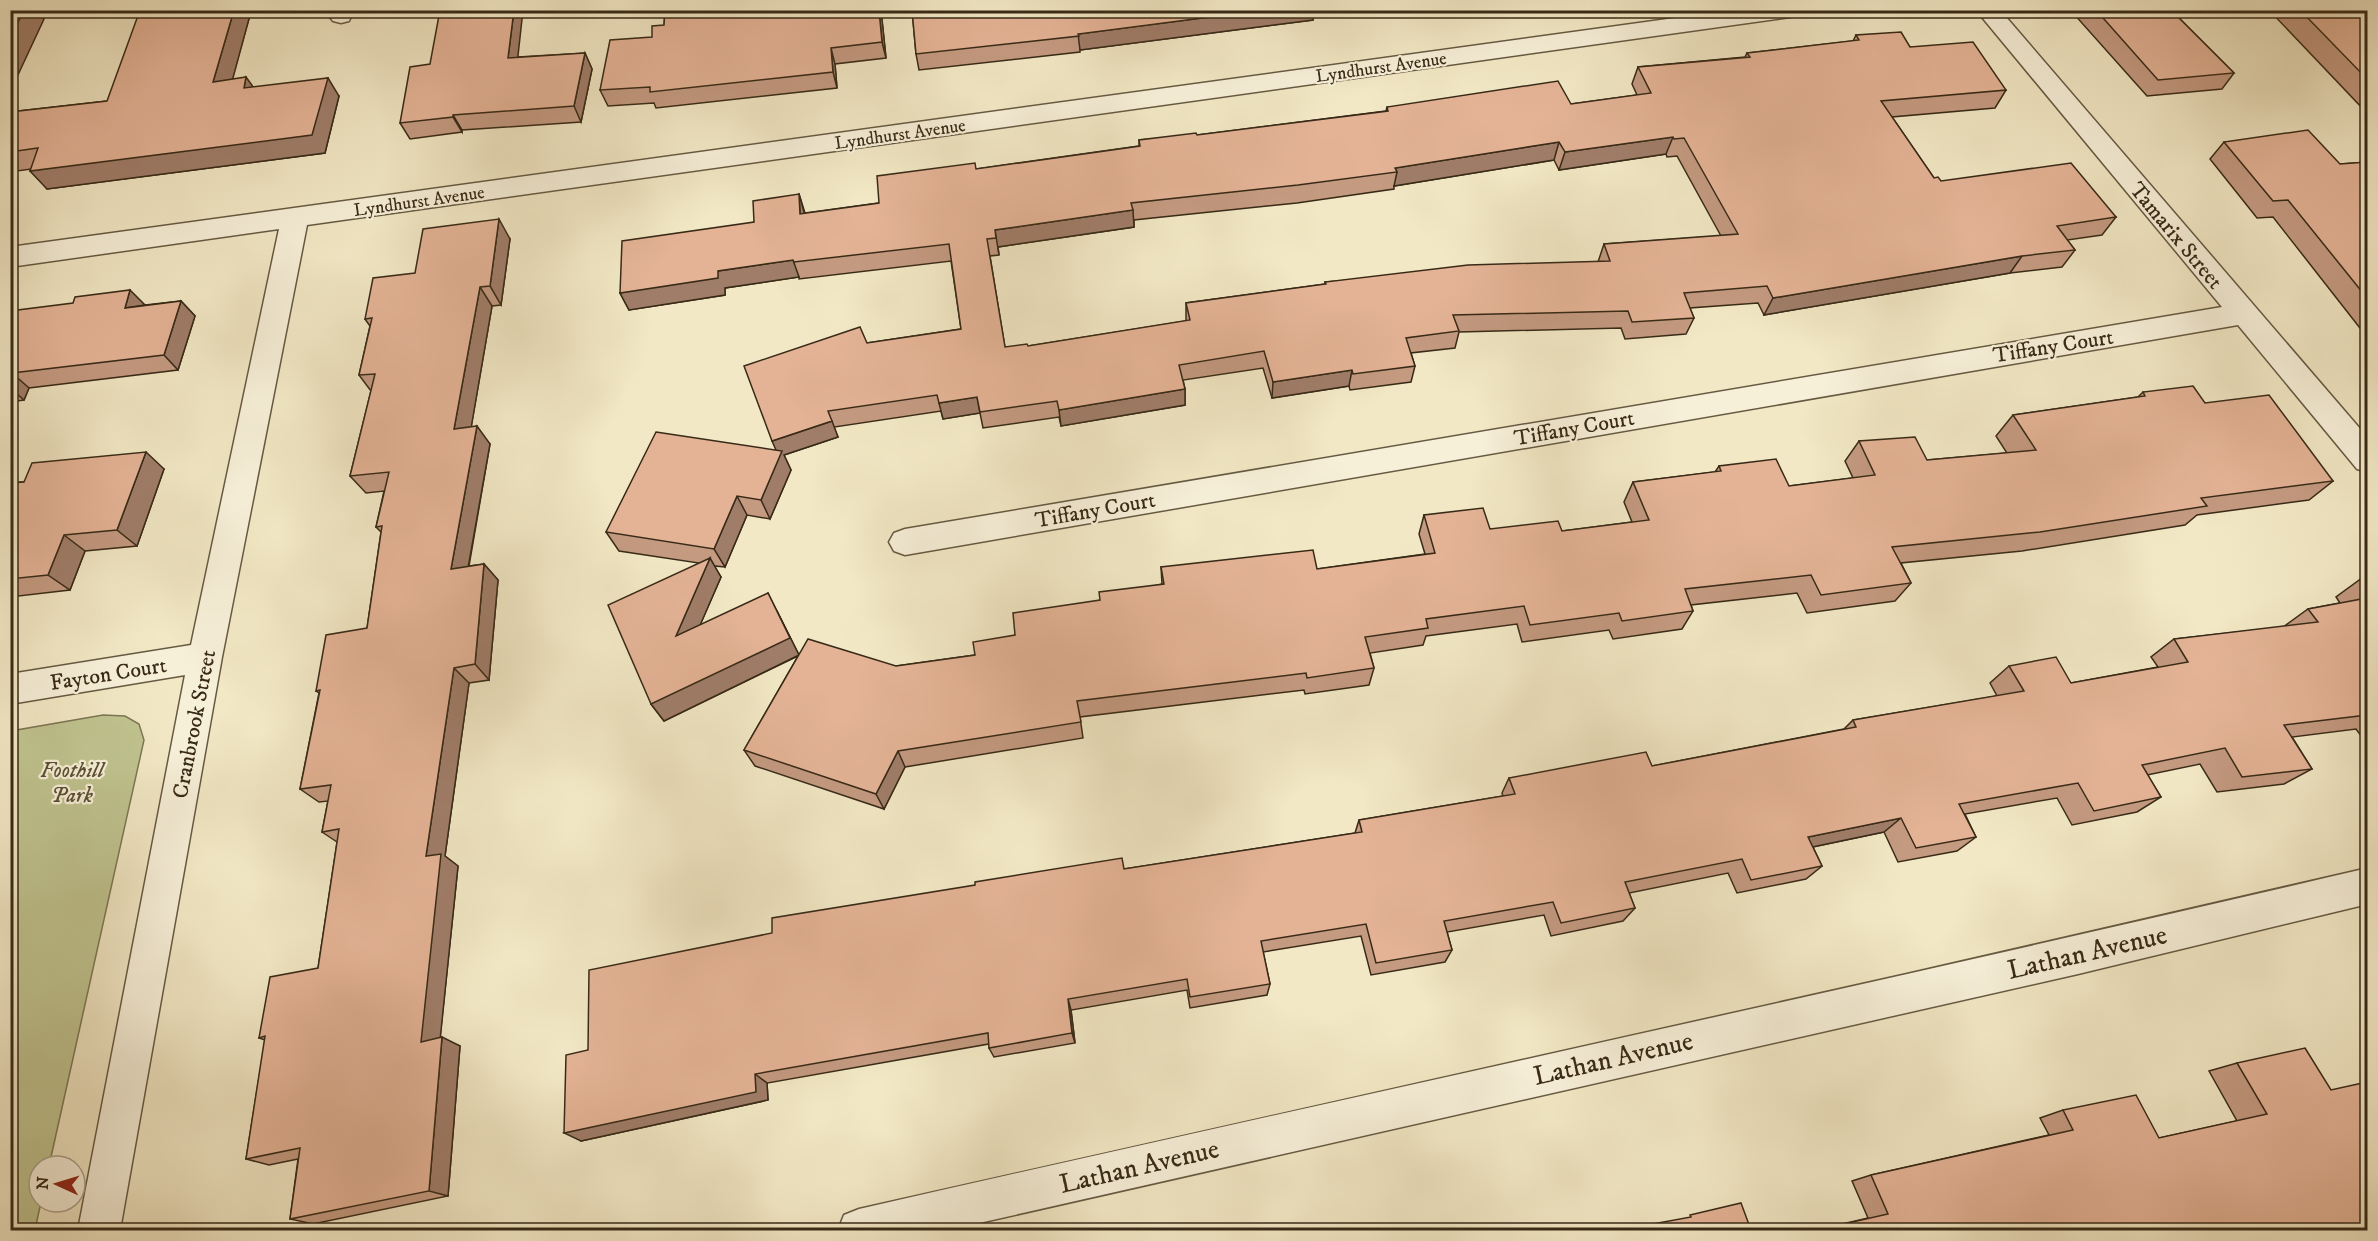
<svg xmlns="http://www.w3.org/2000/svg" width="2378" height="1241" viewBox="0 0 2378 1241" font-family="'IM FELL DW Pica',serif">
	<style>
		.green { fill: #c0c490; stroke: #7c7754; stroke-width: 1.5 }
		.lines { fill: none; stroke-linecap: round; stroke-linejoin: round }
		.street-casing { stroke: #665a42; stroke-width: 3 }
		.street { fill: #f7f0d9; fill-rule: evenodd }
		.wall { fill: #c49a81; stroke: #382a17; stroke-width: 1.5; fill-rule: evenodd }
		.shaded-wall { fill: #a07d69; stroke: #382a17; stroke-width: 1.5 }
		.building { fill: #e4b396; stroke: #382a17; stroke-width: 1.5; fill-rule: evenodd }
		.labels { text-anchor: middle; stroke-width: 4.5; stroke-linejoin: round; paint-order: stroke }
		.far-street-label { font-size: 18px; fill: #382a17; stroke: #f7f0d9 }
		.street-label { font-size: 22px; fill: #382a17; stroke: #f7f0d9 }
		.park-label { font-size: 22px; font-style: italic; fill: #5a5035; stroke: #f7f0d9 }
		.near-street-label { font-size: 27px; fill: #382a17; stroke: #f7f0d9 }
	</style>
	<rect width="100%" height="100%" fill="#f2e8c5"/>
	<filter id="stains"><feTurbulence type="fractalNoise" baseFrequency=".00333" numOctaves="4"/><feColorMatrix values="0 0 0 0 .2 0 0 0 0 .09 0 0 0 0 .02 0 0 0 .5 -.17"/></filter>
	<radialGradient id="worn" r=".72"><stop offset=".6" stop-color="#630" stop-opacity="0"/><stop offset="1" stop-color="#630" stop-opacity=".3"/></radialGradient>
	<path class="green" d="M103,715l22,1 14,8 5,16 -95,426h-10v36h2l-6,28h-24v-499z"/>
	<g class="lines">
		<defs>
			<g id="street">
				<path d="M330,10h24l-5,11 -8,2 -8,-2 -4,-5z"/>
				<path d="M1733,10h68l-3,5 -8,2 -1483,208 -85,432 -102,573h-42l107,-555 -175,29v-30l181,-29 88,-416 -269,38v-20z"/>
				<path d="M1976,10h24l368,428v34l-11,-3 -119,-144 -1333,230 -11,-4 -5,-9 5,-9 11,-4 1317,-222z"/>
				<path d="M2368,868v36l-290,70 -1130,256h-110l6,-15 15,-6c503,-115 1007,-223 1509,-341z"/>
			</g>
		</defs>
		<use href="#street" class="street-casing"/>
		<use href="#street" class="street"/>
	</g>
	<g class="wall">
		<path d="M665,10h216l5,48 -51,6 2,24 -181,20 -2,-5 -46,3 -8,-16 64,-65z"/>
		<path d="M912,10h418l-16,2 -1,8 -233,30v2l-161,18 -3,-16z"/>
		<path d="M2075,10h96l63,63 -12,16 -75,7 -74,-83z"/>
		<path d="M2269,10h98v103z"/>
		<path d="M247,11l3,4 -18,64 21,8 86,9 -14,57 -278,36 -16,-20 -21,3v-60l97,-11z"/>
		<path d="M1856,35l54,12 96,43 -11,18 -103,9 42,61 7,3 175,36 -14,18 -35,5 8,10 -13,17 -52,6 -246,42 -6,-12 -68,5 4,10 -8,16 -61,5 -4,-11 -162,4 -4,16 -44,5 4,13 -4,16 -61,8 -1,-4 -77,12 -9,-30 -80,12 2,9v16l-124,21 -2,-9 -76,11 -3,-15 -37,6 -2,-8 -107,16 4,10 -54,18 7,15 -21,49 -23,-4 -22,52 -11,-1 7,11 -21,48 77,-14 22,44 97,11 79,-11 40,-20 85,-35 62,-16 -1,-17 156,2 108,-15 -6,-20 5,-19 66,14 72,2 70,-9 -8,-20 9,-20 82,-10 4,-6 70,20 64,-8 -8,-17 14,-20 68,19 80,-7 -11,-17 17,-21 125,-18 5,-5 62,11 128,78 -24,19 -112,15 -12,10 -163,26 -121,12 10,20 -16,18 -88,12 -10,-20 -106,12 2,6 -11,18 -69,10 -4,-9 -87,12 -5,-18 -91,12 -3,9 -53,8 4,15 -5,17 -64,9 -1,-4 -224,27 3,21 -178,29 -21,42 -129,-43 -11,-16 54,-94 -134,65 -13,-17 48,-141 -80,-12 -13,-19 170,-82 91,-107 94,-14 -10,-68 -152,18v-2l-74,11v7l-96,15 -9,-17 134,-71 45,-28 6,19 74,-10 97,-34 163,-23v-6l58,-5 189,-24 1,-4 184,-3 66,-9 -5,-11 6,-17 107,-10 2,-4 106,-12zM1666,154l1,3 10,-1 44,80 -117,8 -6,18 -273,20v2l-139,19v18l-158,25 -23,1 -15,-91 9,-1 -1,-8 136,-20v-7l163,-17 97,-14v-3l160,-26 5,10z"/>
		<path d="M585,53l7,16 -11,53 -119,8v2l-52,7 -10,-16 118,-66z"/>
		<path d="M2224,142l116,22 27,-2v175l-94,-120 -16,1 -47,-59z"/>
		<path d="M510,239l-9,66 -9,1 -21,121 19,17 -21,122 15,-2 14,16 -9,100 -20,3 -24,173 13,10 -18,172 20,8 -12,150 -135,28 -23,-5 8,-60 -29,6 -23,-6 19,-119 -6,-2 59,-70 19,-126 -15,-10 6,-31 -9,1 -19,-13 19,-96 -3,-2 51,-63 14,-96 -5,-5 8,-36 -18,2 -16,-17 21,-85 -12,-16 11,-49 -5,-7 50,-46z"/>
		<path d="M181,301l14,15 -17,54 -149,18 -5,12 -14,2v-91l135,-6z"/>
		<path d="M164,469l-27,77 -52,5 -15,39 -60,7v-114z"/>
		<path d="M2367,577v167l-11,-15 -64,8 20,32 -28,15 -67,8 -17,-28 -53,11 14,22 -24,15 -65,13 -15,-27 -92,16 11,23 -19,14 -59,11 -14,-30 -71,15 9,19 -16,13 -69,14 -9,-20 -99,20 6,15 -12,13 -72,15 -7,-21 -97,17 5,18 -7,12 -74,13 -10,-39 -98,16 7,32 -3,11 -77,13 -3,-18 -116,20 4,33 -81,14 -5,-9v-4l-222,39 1,17 -187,41 7,-91 536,-181 231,-36 4,-13 144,-24 -1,-3 7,-15 143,-12 192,-37 9,-9 144,-24 -7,-13 19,-17 62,17 87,-16 -7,-10 23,-18 109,-12 25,-18 32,-6 -4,-6 26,-19z"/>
		<path d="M2237,1063l94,27 36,140h-550l51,-12 -16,-37 19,-6 178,-40 -9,-17 23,-8 96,28 78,-17 -28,-50z"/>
	</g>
	<g class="shaded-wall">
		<path d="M15,10h22l7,9 -34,73v-53z"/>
		<path d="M234,10h14l2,5 -23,85 -14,-18z"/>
		<path d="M514,10h9l-7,64 -8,-16z"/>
		<path d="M879,10h2l5,48 -4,-16z"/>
		<path d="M1264,10h50l-1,10 -233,30 -2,-16z"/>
		<path d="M831,48l4,16 2,24 -4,-16z"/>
		<path d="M585,53l7,16 -11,53 -7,-16z"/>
		<path d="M246,77l13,18 -15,-7z"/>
		<path d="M328,78l11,18 -14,57 -278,36 -17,-18z"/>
		<path d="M453,115l9,15v2l-9,-15z"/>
		<path d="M1673,137l-7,17 -107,16 6,-18z"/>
		<path d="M1559,142l-5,18 -160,26 3,-14 -2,-4z"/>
		<path d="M799,194l5,18 2,19 -6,-17z"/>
		<path d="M1133,210l1,17 -136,20 1,8 -4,-25z"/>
		<path d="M499,219l11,20 -9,66 -11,-19z"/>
		<path d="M2022,256l-12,17 -246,42 9,-17z"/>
		<path d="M793,260l6,17 -74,11v7l-96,15 -9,-17 98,-22z"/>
		<path d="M480,287l12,19 -24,140 -14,-17z"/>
		<path d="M130,290l15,15 -20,3z"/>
		<path d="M181,301l14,15 -17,54 -14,-15z"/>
		<path d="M1352,370l-3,16 -77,12 1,-16z"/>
		<path d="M12,373l17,15 -5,12 -14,-12v-11z"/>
		<path d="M1185,389v16l-124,21 -2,-16z"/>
		<path d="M977,397l3,16 -37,6 -4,-16z"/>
		<path d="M832,421l6,16 -54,18 7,15 -21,49 -9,-19 18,-43 -7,-16z"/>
		<path d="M477,426l13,18 -25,141 -14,-16z"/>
		<path d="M146,452l18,17 -27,77 -20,-16z"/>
		<path d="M737,496l10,19 -22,52 -11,-18z"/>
		<path d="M64,535l21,16 -15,39 -22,-15z"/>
		<path d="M710,558l11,19 -33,76 -12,-17z"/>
		<path d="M484,564l14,16 -9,100 -14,-16z"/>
		<path d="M768,593l31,62 -135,66 -13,-17z"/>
		<path d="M454,668l15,15 -24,173 13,10 -19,184 -18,-8 5,-186z"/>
		<path d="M898,751l7,16 -21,42 -8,-15z"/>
		<path d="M1901,818l-17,14 -91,19 15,-14z"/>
		<path d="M1068,999l3,11 4,33 -3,-10z"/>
		<path d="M442,1037l18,9 -12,150 -19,-5z"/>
		<path d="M755,1074l12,9 1,17 -187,41 -17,-8z"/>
	</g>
	<g class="building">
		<path d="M10,10h14l-14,29z"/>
		<path d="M140,10h94l-21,72 33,-5 -2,11 84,-10 -16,57 -282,36 8,-23 -28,4v-40l97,-11z"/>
		<path d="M440,10h74l-6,48 77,-5 -11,53 -121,9v2l-53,6 10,-56 20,-3z"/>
		<path d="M665,10h214l3,32 -51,6 2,24 -183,20v-5l-50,3 10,-50 42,-3v-11l12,-1z"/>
		<path d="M912,10h352l-186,24 1,2 -163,18z"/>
		<path d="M2096,10h75l63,63 -76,7z"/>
		<path d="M2300,10h67v69z"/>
		<path d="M1901,32l9,15 63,-5 33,48 -125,11 53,77 4,-1 3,4 130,-18 45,54 -59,9 18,24 -53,6 -249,42 -6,-12 -83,7 10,25 -62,4 -4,-11 -175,4 6,16 -53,7 9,28 -62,8 -1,-4 -79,12 -9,-31 -85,14 6,24 -126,21 -2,-9 -77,11 -3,-15 -38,6 -2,-8 -109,16 4,10 -60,20 -28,-75 116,-39 7,16 94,-14 -12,-85 -155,18 -1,-2 -75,11v7l-98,15 2,-52 132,-19 -1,-21 46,-7 1,20 79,-11 -2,-27 98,-13 1,6 164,-23 -1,-6 57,-7 1,2 191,-24 -1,-4 171,-26 13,23 80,-11 -13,-26 112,-10 -3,-4 112,-13 -3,-5zM1673,137l1,2 10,-1 54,96 -134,10 6,17 -142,4 -143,17 1,2 -140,19 4,17 -162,26 -1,-2 -22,3 -18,-108 9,-1 -1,-8 138,-20 -2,-7 167,-18 99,-13 -2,-4 164,-26 6,10z"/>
		<path d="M2308,130l32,34 27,-2v136l-79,-98 -15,1 -49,-59z"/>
		<path d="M499,219l-9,67 -10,1 -26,142 23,-3 -26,143 33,-5 -9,100 -21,4 -28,188 15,-2 -20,188 21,-5 -13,154 -139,28 10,-71 -54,11 19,-123 -6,2 11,-61 48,-9 21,-139 -17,3 9,-47 -31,4 20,-99 -4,1 10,-56 41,-7 15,-102 -6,1 13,-55 -39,4 25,-102 -16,1 13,-57 -7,1 8,-41 42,-5 8,-44z"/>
		<path d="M130,290l-5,18 56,-7 -17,54 -152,18 -2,4v-66l63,-8 2,-6z"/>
		<path d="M2193,386l12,17 64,-8 64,86 -132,17 6,8 -167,26 -148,15 19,36 -90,12 -10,-20 -126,14 8,22 -71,10 -3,-8 -89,12 -6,-19 -98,13 2,9 -63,9 9,31 -67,10 -1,-5 -229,28 4,21 -183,29 -22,43 -132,-44 64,-111 88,27 79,-11 -2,-13 42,-7 -2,-22 87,-13 -1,-8 65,-8 -3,-17 152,-17 4,19 118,-16 -11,-38 59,-7 7,21 68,-8 4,10 87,-11 -16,-38 88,-11 -2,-5 57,-7 13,27 86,-11 -16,-34 56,-4 12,23 109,-10 -23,-35 132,-19 -2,-4z"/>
		<path d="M656,432l126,19 -21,49 -24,-4 -23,53 -108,-17z"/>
		<path d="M146,452l-29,78 -53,5 -16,40 -38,4v-96l14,-1 8,-19z"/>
		<path d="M710,558l-34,78 92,-43 22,45 -139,66 -43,-99z"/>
		<path d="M2367,577v9l-5,-8z"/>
		<path d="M2367,598v117l-83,10 28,44 -70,8 -17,-29 -83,17 19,32 -67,14 -16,-28 -119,21 17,33 -60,11 -15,-30 -93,19 14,29 -71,14 -9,-21 -117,23 10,26 -74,15 -8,-21 -109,19 8,29 -76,13 -10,-39 -105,17 9,43 -80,13 -3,-18 -119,20 4,34 -83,15 -1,-15 -233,41 1,18 -192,41 2,-78 22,-5 1,-80 183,-37v-15l203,-33v-3l147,-24 2,11 238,-37 -3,-12 156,-26 -6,-16 137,-26 6,14 204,-39 -3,-7 171,-29 -15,-25 47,-9 15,26 117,-21 -14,-23 144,-17 -10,-13z"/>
		<path d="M2305,1048l26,42 36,-8v148h-4l-4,-6 -29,6h-513l71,-16 -17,-39 202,-45 -10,-20 73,-15 23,43 108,-24 -30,-51z"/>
		<path d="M1741,1203l10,27h-131l71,-13 -1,-2z"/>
	</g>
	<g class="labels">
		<g class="far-street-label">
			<text transform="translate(1381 67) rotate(-8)" y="6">Lyndhurst Avenue</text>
			<text transform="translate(900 134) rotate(-8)" y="6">Lyndhurst Avenue</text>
			<text transform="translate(419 201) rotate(-8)" y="6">Lyndhurst Avenue</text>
		</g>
		<g class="street-label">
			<text transform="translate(2177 235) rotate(50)" y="8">Tamarix Street</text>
			<text transform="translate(2053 345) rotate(-9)" y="8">Tiffany Court</text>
			<text transform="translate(1574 427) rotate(-10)" y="8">Tiffany Court</text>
			<text transform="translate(1095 509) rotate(-10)" y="8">Tiffany Court</text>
			<text transform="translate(108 673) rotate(-9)" y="8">Fayton Court</text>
			<text transform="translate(193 724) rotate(-79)" y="8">Cranbrook Street</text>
		</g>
		<g class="park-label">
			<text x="72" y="777">Foothill<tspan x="72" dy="25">Park</tspan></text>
		</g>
		<g class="near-street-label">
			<text transform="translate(2087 952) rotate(-13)" y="9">Lathan Avenue</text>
			<text transform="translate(1613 1058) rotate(-13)" y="9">Lathan Avenue</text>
			<text transform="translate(1139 1166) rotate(-13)" y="9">Lathan Avenue</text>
		</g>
	</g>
	<rect width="2378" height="1241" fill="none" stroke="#f2e8c5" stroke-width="36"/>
	<rect x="12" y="12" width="2354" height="1217" fill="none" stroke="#382a17" stroke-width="3"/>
	<rect x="18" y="18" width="2342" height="1205" fill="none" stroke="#382a17" stroke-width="1.5"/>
	<g transform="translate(57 1184) rotate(274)"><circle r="28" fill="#f7f0d9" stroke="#aba18b" stroke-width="1.5"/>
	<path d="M0-4.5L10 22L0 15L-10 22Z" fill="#8f2418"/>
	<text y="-9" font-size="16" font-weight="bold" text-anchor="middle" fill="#382a17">N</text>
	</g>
	<rect width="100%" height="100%" filter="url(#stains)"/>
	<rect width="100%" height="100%" fill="url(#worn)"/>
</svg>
